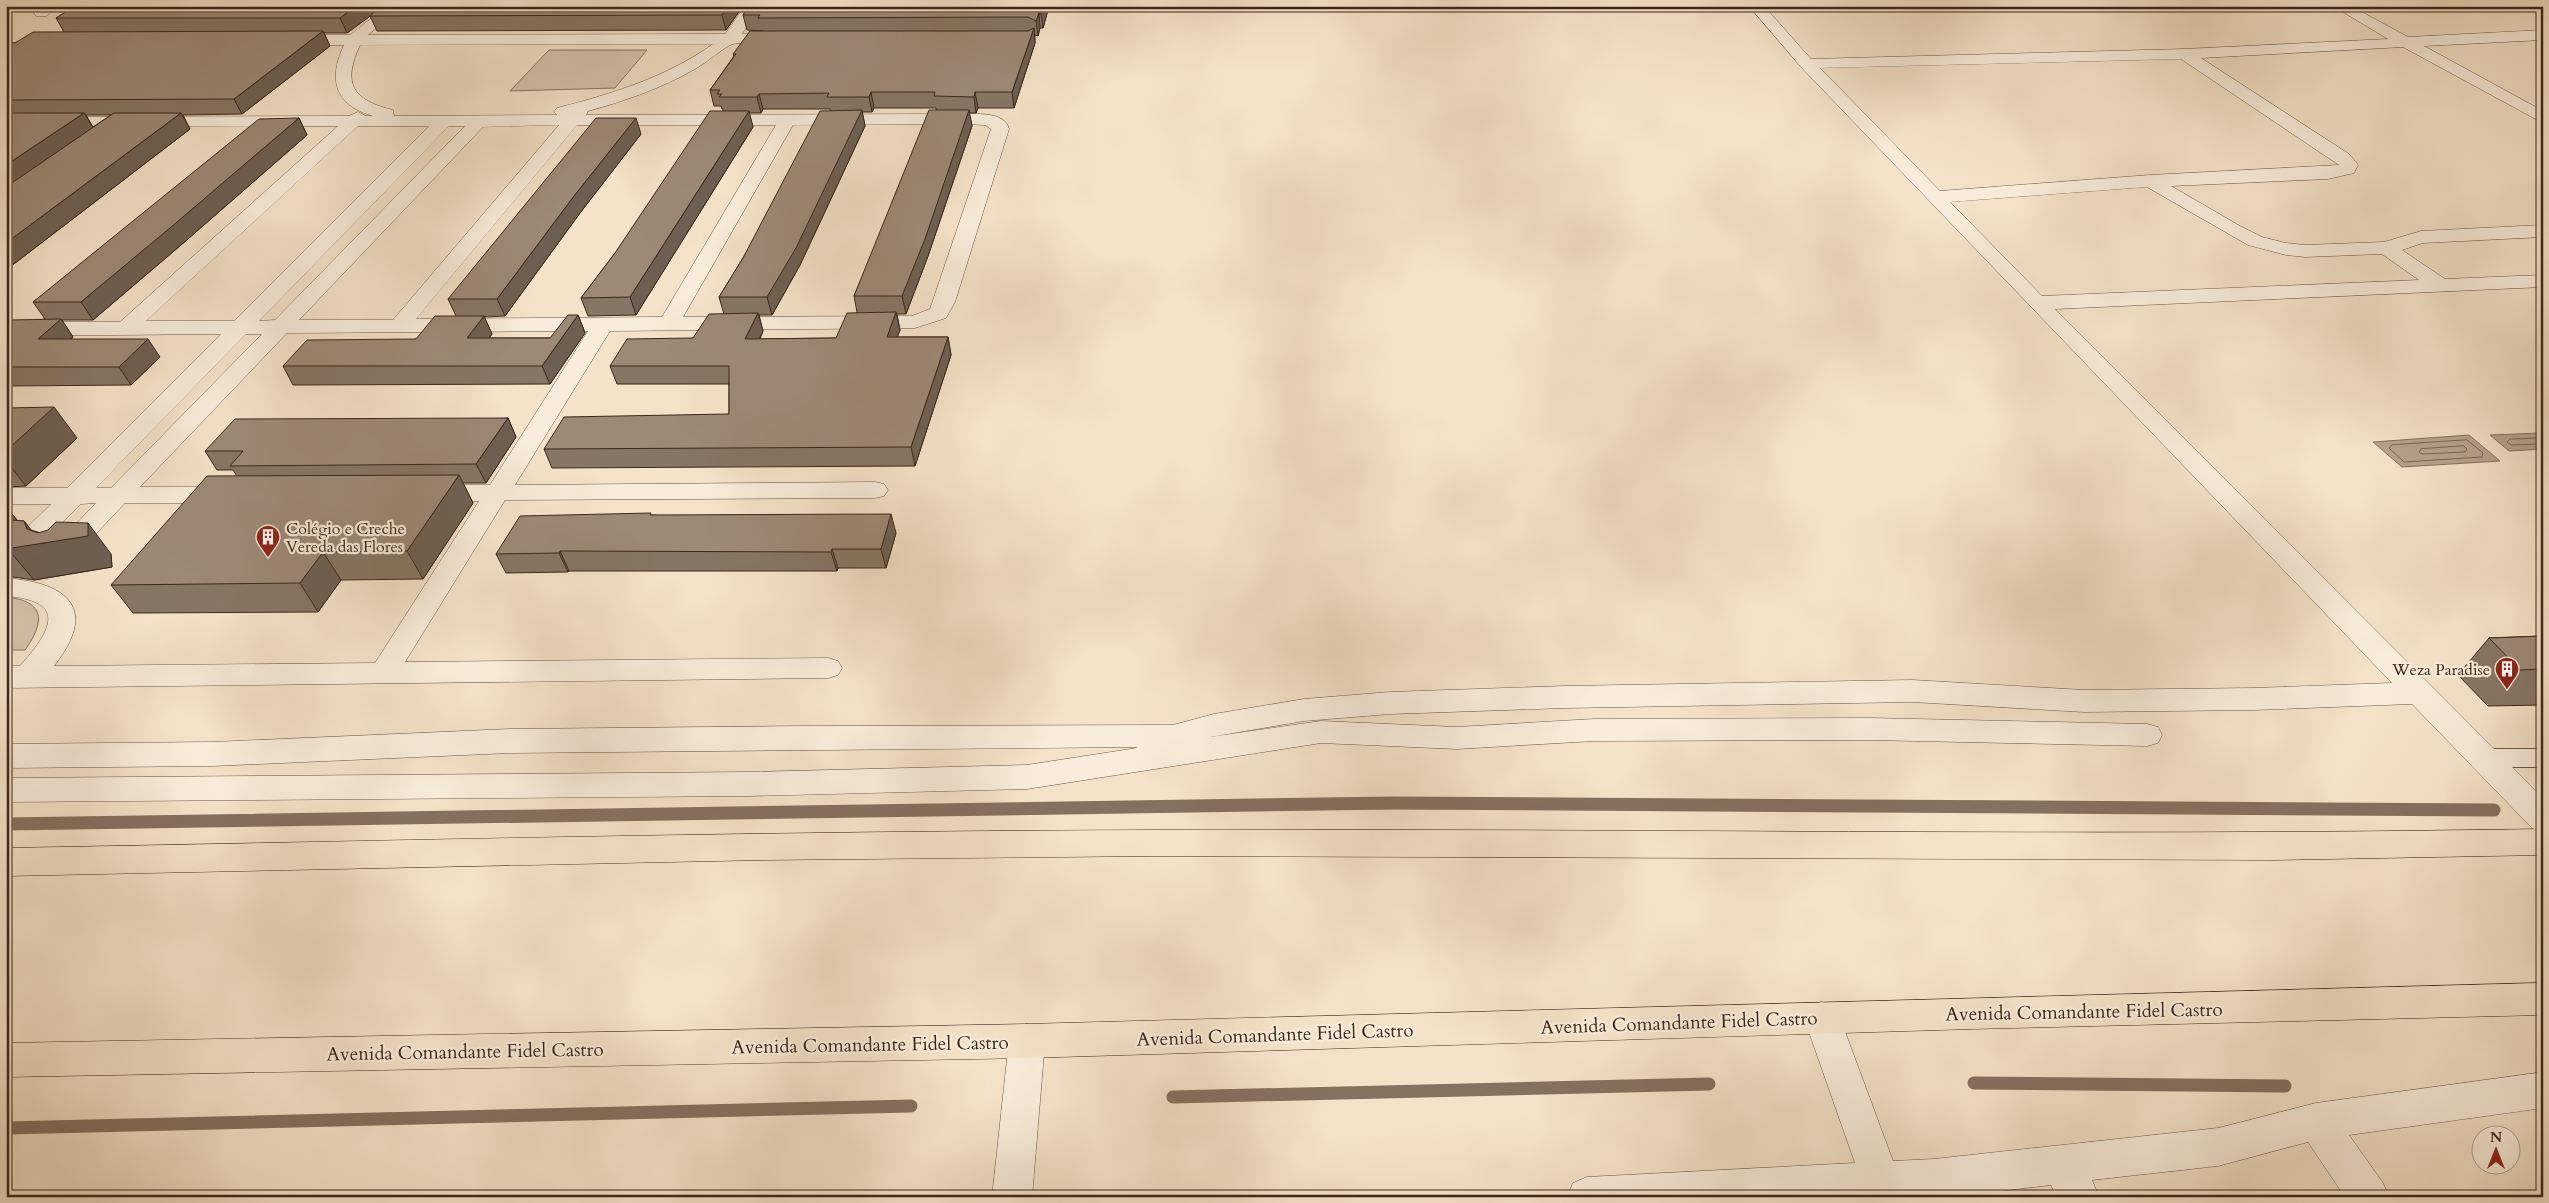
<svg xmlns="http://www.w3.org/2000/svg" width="2549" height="1203" viewBox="0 0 2549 1203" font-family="Cardo,serif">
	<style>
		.green { fill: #d5c3ac; stroke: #887564 }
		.water { fill: #b6a38e; stroke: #857160 }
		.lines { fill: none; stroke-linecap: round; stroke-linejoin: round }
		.shore { stroke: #786555; stroke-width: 1 }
		.stream { stroke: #857160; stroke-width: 13 }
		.service-casing { stroke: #6a5647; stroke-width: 2 }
		.minor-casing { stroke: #6a5647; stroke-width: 1 }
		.motorway-casing { stroke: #3b271c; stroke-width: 1 }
		.service { fill: #f8eddc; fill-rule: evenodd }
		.minor { fill: #f8eddc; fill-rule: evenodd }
		.motorway { fill: #f5e3c9; fill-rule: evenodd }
		.wall { fill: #867665; stroke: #3b271c; fill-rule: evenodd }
		.shaded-wall { fill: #6d6053; stroke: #3b271c }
		.building { fill: #9c8976; stroke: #3b271c }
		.labels { text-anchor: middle; stroke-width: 4.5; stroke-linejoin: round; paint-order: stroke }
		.poi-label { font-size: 16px; fill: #3b271c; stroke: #f8eddc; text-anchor: start }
		.near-street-label { font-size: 19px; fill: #3b271c; stroke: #f8eddc }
	</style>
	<rect width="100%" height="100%" fill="#f5e3c9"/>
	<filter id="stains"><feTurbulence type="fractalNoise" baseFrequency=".004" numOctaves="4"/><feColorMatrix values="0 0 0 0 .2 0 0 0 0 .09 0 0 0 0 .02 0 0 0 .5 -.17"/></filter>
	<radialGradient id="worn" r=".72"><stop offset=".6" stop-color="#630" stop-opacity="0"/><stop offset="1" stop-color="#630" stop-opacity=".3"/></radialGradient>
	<g class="green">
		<path d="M549,50h98l-32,38 -105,3z"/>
		<path d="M6,597c40,4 39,25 19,53h-19z"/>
	</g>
	<g class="water">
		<path d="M2541,433l2,16 -34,2 -19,-16z"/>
		<path d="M2469,435l31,26 -98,6 -29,-25z"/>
	</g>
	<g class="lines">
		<g class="shore">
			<path d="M2543,438l-33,1 -3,3 4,3 32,-1"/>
			<path d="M2467,440l16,13 -1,4 -78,5 -15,-14 3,-3z"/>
			<path d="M2464,446l3,3 -2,3 -43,2 -3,-2 2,-3z"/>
		</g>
		<g class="stream">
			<path d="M6,824l1387,-21 1101,7"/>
			<path d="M1974,1083l311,3"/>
			<path d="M1173,1097l536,-13"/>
			<path d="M6,1128l905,-22"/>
		</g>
		<defs>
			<path id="service" d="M2483,749h60v18h-60l-8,-3 -3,-6 3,-6z"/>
			<g id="minor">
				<path d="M41,6h18l-13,10h-10l-2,-3z"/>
				<path d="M387,6h16l-35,29 357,-1 20,-28h15l-18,28h39l8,5c-8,11 -43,1 -56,5 -8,2 -28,20 -38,25 -33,19 -70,32 -107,42l-2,4 379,-1c14,0 40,-2 44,15l-54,173 -9,16 -31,10 -305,3 -95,154 360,-3 9,2 4,6 -4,6 -9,2 -370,2 -100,162 423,-4 10,3 4,7 -4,7 -10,3 -822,10v-22h14c30,-34 50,-65 -14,-70v-18c64,5 92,32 48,88l321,-3 104,-162h-49l-9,-2 -4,-6 4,-6 9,-2h60l98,-154 -301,2 -147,154h87l9,2 4,6 -4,6 -9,2h-102l-52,55 -9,3 -9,-3 -4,-6 4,-6 41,-43 -15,1 -59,59 -9,3 -7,-2v-16l45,-44h-45v-16h61l154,-154 -215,2v-14h114l218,-196 -332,1v-10l343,-1 9,-4 8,4h7c-39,-11 -45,-37 -29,-71h-53l-8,-5 8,-5h59zM713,44c-46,33 -101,50 -156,64l-3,4 3,3 -163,1 -1,-6c-41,-10 -51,-26 -33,-65zM965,124l20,1 6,4 -61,180 -18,7 -229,1 110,-192zM559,125l-166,195h-94l184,-193zM577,125h199l-114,192 -246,2zM358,126h71l-195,195h-88zM449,126h16l-190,194 -16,1zM246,334h16l-151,154h-15z"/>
				<path d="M1749,6h15l47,53 373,-10 204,-10 -55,-33h18l57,31 135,-7v10l-119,6 119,65v12l-140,-76 -202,11 148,96 9,11 -4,8 -26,6 -157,7 69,40 22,11 24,6 19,2 79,-3 37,-11 122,-6v12l-120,6 -21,7 43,29 98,-4v12l-488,22 488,489v34l-11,-4 -120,-124 -158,6 -170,2 -172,-10 -347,6 -175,6 -86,7 -94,16 111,-16 136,6 137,-8 275,-1 278,6 11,3 4,8 -4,8 -11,3 -278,-6 -275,1 -137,8 -136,-6 -294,46 -278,7 -743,6v-24l743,-6 278,-7 110,-17 -1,-1 -626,6 -297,13 -207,2v-24l207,-2 297,-13 293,-3 370,-1 41,-11 90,-15 86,-7 175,-6 347,-6 172,10 170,-2 138,-5 -591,-616zM2181,59l158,106 -189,10 -210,16 -120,-123zM2147,187l101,58 38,10 19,2 77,-3 37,26 -377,16 -92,-94z"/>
				<path d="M1822,1002l13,4 5,12 53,143 41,-2 284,-31 98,-25 227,-31v36l-194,27 34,48 6,14h-44l-37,-55 -90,24 -126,14 7,17h-42l-6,-12 -101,12h-383l6,-14 14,-6 268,-14 -51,-145 5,-12z"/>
				<path d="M1027,1024l13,5 5,12 -13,156h-40l17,-156 5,-12z"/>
			</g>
			<g id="motorway">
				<path d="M2543,829v26l-268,5 -1121,-4 -391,4 -757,16v-28c383,-7 765,-17 1147,-18 464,-2 927,7 1390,-1z"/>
				<path d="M2543,983v32l-571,14 -945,29 -1021,19v-34l1021,-19z"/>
			</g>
		</defs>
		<use href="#service" class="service-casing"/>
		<use href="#minor" class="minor-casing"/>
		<use href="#motorway" class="motorway-casing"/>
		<use href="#service" class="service"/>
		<use href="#minor" class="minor"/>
		<use href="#motorway" class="motorway"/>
	</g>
	<g class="wall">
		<path d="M75,6h668l-17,24 -349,1 -7,-15 -23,17h-23l6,13 -88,68 -59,1 7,14 -184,141v-227h9l49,-11 -8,-14zM86,115h25l-18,12z"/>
		<path d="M749,6h300l-6,22h-3l-2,8 -3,-1v8l-21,65h-36l-2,5h-7l3,13 -44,130 -22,58h-9l3,16 -3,7h51l3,18 -36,111 -363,2 -8,-19 185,-35v-30h-112l-7,-18 83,-28 31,-24 -5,-17 24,-39 88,-147 -1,-2h-67l-2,4h-12l4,14 -117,188 -48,1 -7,-18 142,-187v-2h-1l-1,-3h-7l-4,-16 24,-34 -1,-2 29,-23 -15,-1 -4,-15zM874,108h62v2l-82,186 3,16 -21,26 -76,1 3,-8 -4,-16h13l28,-50 65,-139 -3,-14h10z"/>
		<path d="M299,118l8,17 -126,110 -88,75h-31l11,17 -2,2 89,18 -29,28 -125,1v-62l39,-5 -12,-17z"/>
		<path d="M641,134l-61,79 -75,103 -21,1 8,17 -3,4h61l28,-23 7,18 -35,51 -257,1 -10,-19 133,-27 40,-23 -8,-17z"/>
		<path d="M6,408l71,30 -51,48 -20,1z"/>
		<path d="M508,418l8,19 -30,46h-23l10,20 -50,76 -82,1 -23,32 -185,1 -22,-28 126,-109 -4,-6h-16l-12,-19z"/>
		<path d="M6,507l12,14h6l7,9 80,24 1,13 -78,13 -28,-4z"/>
		<path d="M652,515l244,18 -10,35h-48l-1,3h-268l-1,1 -62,1 -10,-19z"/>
		<path d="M2543,636v69l-55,1 -30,-31 31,-37z"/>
	</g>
	<g class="shaded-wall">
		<path d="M356,6h28l-37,27 -7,-15z"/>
		<path d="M728,6h15l-17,24 -4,-15z"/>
		<path d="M1043,6h6l-6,22 -2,-15z"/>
		<path d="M1039,13l1,15 -2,8 -2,-15z"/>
		<path d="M1034,28l1,15 -21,65 -2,-16z"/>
		<path d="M323,31l7,15 -88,68 -8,-15z"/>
		<path d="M871,92l3,16 -2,4 -3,-15z"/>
		<path d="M975,92l3,16 -2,5 -2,-16z"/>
		<path d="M759,94l4,15 -2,4 -4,-16z"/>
		<path d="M862,110l3,16 -65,139 -28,50 -5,-18z"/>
		<path d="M969,110l3,16 -44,130 -22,58 -4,-18z"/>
		<path d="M749,111l4,16 -117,188 -6,-18z"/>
		<path d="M84,113l10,16 -88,61v-25z"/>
		<path d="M181,113l9,16 -184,141v-27z"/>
		<path d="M299,118l8,17 -126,110 -88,75 -12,-18z"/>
		<path d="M636,118l5,16 -61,79 -75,103 -8,-17 77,-103z"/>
		<path d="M896,312l4,18 -9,25 -4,-18z"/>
		<path d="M758,313l5,18 -13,26 -5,-18z"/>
		<path d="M578,315l7,18 -35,51 -8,-18z"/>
		<path d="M484,316l8,18 -17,22 -8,-18z"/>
		<path d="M61,319l12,18 -23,20 -12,-18z"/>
		<path d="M948,337l3,18 -36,111 -4,-19z"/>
		<path d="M148,339l12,18 -29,28 -12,-18z"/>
		<path d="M54,407l23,31 -51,48 -20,-25v-10z"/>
		<path d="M508,418l8,19 -30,46 -10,-19z"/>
		<path d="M459,475l14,28 -50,76 -16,-28z"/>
		<path d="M6,507l15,18 -15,15z"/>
		<path d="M891,514l5,19 -10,35 -5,-19z"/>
		<path d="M24,521l18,23 46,-21 23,31 1,13 -78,13 -26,-31 19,-20z"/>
		<path d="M832,549l6,19 -1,3 -6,-19z"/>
		<path d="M560,551l9,20 -1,1 -9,-19z"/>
		<path d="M323,552l18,28 -23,32 -18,-29z"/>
	</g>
	<g class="building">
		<path d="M75,6h281l-16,12h-284z"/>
		<path d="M381,6h347l-6,9 -352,1z"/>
		<path d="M749,6h294l-2,7h-2l-3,8 -8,-4 -270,1 2,-3h-17z"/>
		<path d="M1034,28l-22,64h-37l-1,5 -40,-1 1,-4h-64l-2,5h-42l2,-4 -70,1 -2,3h-38l3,-3h-5l3,-4h-10l26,-36h-3l17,-23h278z"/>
		<path d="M323,31l-89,68 -228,1v-57h9l18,-11z"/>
		<path d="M862,110l-66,138 -29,49h-48l24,-39 77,-147z"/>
		<path d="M929,110h40l-44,129 -23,57h-48z"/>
		<path d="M710,111h39l-119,186 -49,1 34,-45z"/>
		<path d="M6,113h78l-78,52z"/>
		<path d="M114,113h67l-175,130v-56z"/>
		<path d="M299,118l-129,110 -89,74h-48l226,-183z"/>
		<path d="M596,118h40l-62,78 -77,103h-49z"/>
		<path d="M896,312l-9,25h61l-37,110 -367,2 20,-32 165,-3v-48h-119l17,-27 66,-1 16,-24 49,-1 -13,26 91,-1 11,-25z"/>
		<path d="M568,315h10l-36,51h-259l24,-26 109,-1 19,-23h49l-17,22h83z"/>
		<path d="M61,319l-23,20h110l-29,28h-113v-43l5,-4z"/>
		<path d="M54,407l-48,44v-43z"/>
		<path d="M508,418l-32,46 -246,2 13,-15h-38l30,-32z"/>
		<path d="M459,475l-52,76 -84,1 -23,31 -189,2 96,-109z"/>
		<path d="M651,513l-1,2 241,-1 -10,35h-49l-1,3 -271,-1 -1,2 -63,1 24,-38z"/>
		<path d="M11,520l13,1 3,8 11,4 10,-3 8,-8 32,1v13l-82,13v-24z"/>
		<path d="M2543,636v33l-23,1 -31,-32z"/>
	</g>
	<defs>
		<symbol id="building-pin" viewBox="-11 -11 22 30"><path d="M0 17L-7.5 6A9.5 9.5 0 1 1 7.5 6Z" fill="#8f2418" stroke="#f8eddc"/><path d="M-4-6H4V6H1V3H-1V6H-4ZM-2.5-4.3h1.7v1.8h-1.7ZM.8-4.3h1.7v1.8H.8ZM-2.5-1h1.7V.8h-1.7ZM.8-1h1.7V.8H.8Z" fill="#fff"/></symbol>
	</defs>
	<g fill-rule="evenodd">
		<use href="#building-pin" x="254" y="523" width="28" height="38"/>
		<use href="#building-pin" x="2493" y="655" width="28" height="38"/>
	</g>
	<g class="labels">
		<g class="poi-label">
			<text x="286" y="534">Colégio e Creche<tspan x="286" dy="18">Vereda das Flores</tspan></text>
			<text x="2490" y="675" text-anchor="end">Weza Paradise</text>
		</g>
		<g class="near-street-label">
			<text transform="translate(2084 1011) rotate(-1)" y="7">Avenida Comandante Fidel Castro</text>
			<text transform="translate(1679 1022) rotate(-2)" y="7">Avenida Comandante Fidel Castro</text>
			<text transform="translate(1275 1034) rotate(-2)" y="7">Avenida Comandante Fidel Castro</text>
			<text transform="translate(870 1044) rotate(-1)" y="7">Avenida Comandante Fidel Castro</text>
			<text transform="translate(465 1051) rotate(-1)" y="7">Avenida Comandante Fidel Castro</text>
		</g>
	</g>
	<rect width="2549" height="1203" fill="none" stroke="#f5e3c9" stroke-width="25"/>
	<rect x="8" y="8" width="2534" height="1188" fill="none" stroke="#3b271c" stroke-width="2.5"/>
	<rect x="12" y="12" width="2524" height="1178" fill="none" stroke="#3b271c"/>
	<g transform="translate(2496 1150)"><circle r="24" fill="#f8eddc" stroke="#ac9e8f"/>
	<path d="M0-4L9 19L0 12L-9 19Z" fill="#8f2418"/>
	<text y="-8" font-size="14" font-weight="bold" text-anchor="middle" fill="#3b271c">N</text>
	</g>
	<rect width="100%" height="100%" filter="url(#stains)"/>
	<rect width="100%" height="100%" fill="url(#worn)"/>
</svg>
